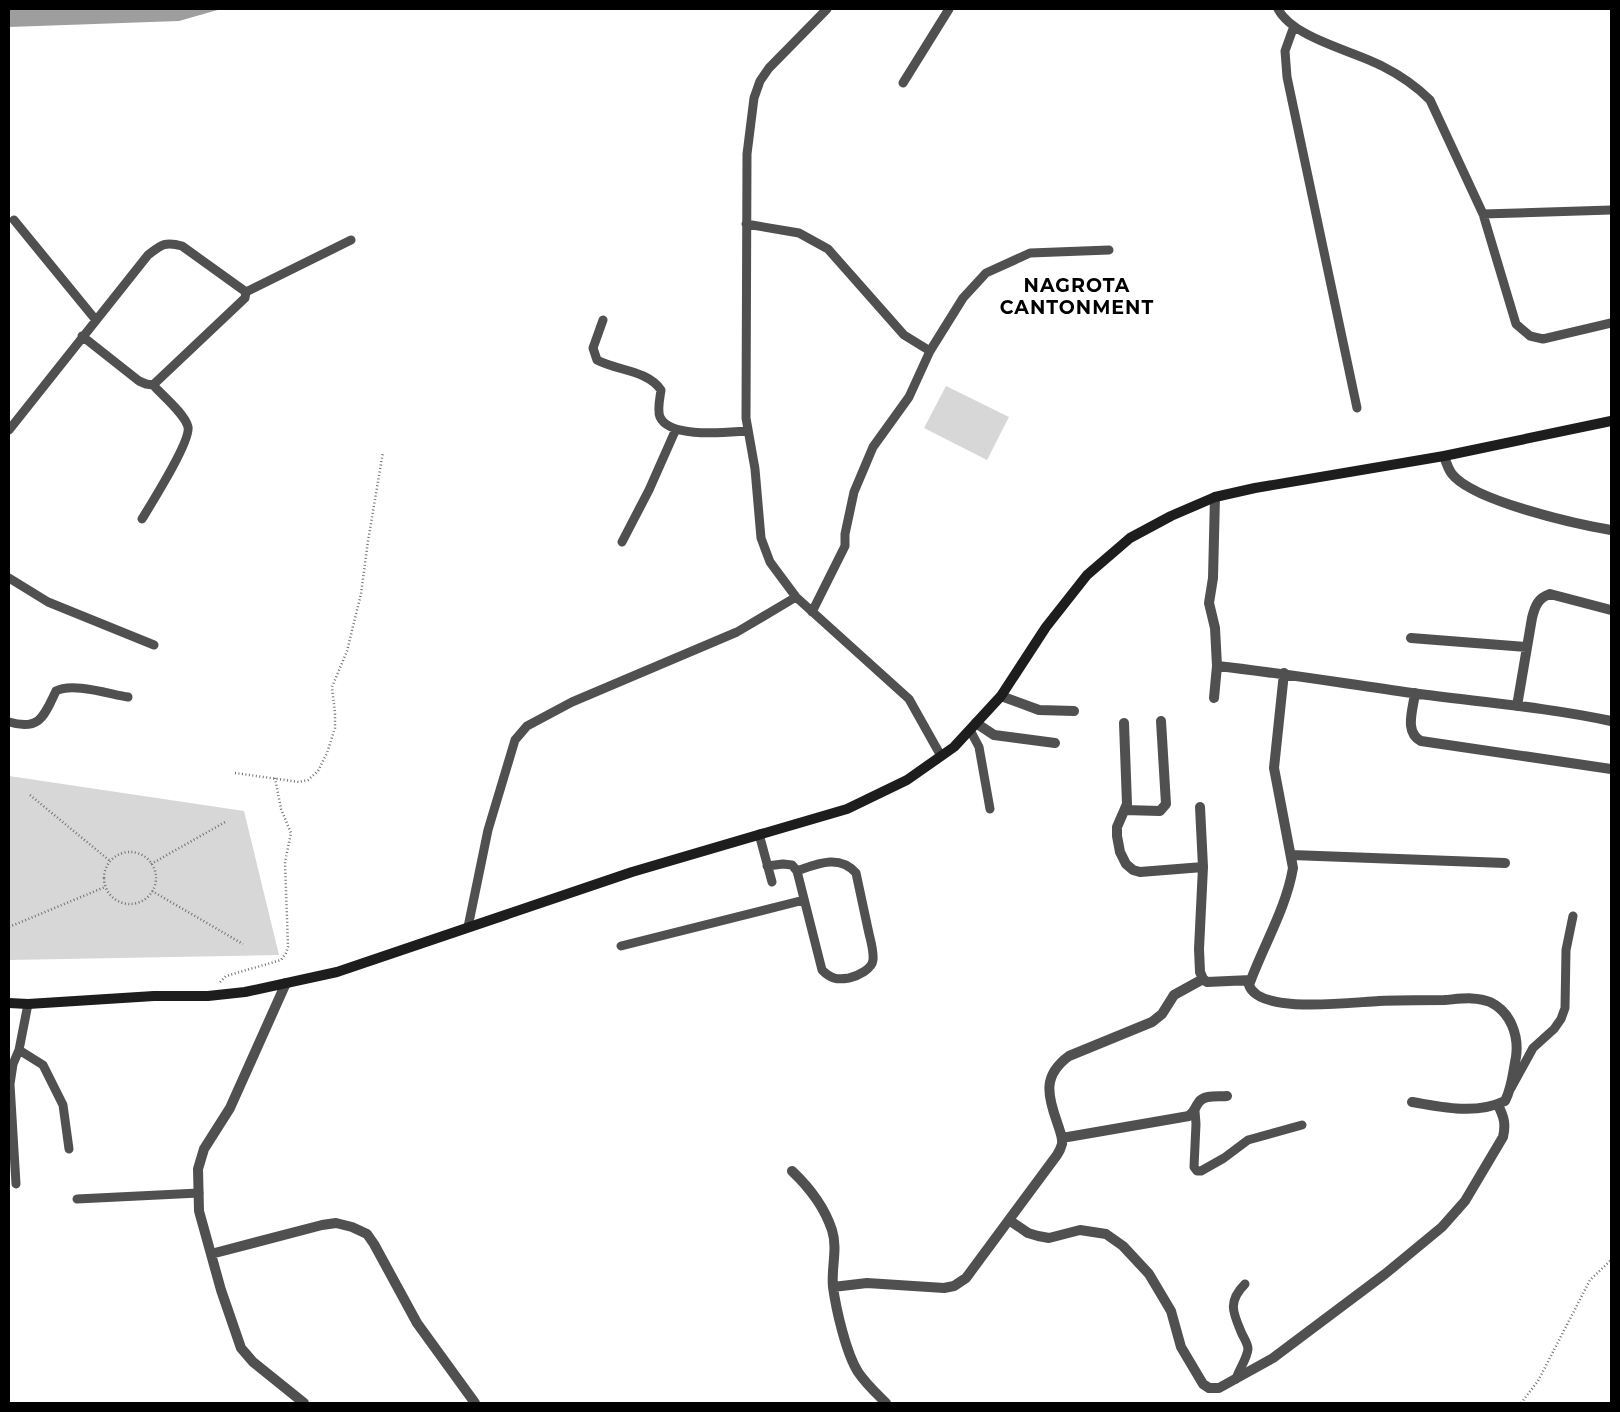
<svg xmlns="http://www.w3.org/2000/svg" width="1620" height="1412" font-family="Montserrat,sans-serif">
  <style>
    .green { fill: #d7d7d7 }
    .water { fill: #9e9e9e }
    .lines { fill: none; stroke-linecap: round; stroke-linejoin: round }
    .path { stroke: #727272; stroke-width: 2.5; stroke-dasharray: 1 2.5; stroke-linecap: butt }
    .service { stroke: #505050; stroke-width: 9 }
    .minor { stroke: #505050; stroke-width: 10 }
    .secondary { stroke: #1d1d1d; stroke-width: 10 }
    .labels { text-anchor: middle; stroke-width: 4; stroke-linejoin: round; paint-order: stroke }
    .district-label { font-size: 19px; font-weight: bold; letter-spacing: 1px; fill: #000; stroke: #fff }
  </style>
  <rect width="100%" height="100%" fill="#fff"/>
  <!-- green -->
  <path class="green" d="M946 386 1009 417 987 460 924 428Z
    M9 776 244 811 279 955 9 960Z"/>
  <!-- water -->
  <path class="water" d="M9 9H221L179 21 9 27Z"/>
  <g class="lines">
    <!-- path -->
    <path class="path" d="M235 773 299 782 308 780 318 771 327 753 335 728V714L332 687 347 651 361 594 368 541 383 452
      M30 795 110 861
      M104 878a26 26 0 1 1 52 0a26 26 0 1 1-52 0Z
      M151 864 227 821
      M152 891 243 944
      M9 927 105 887
      M220 982 226 976 281 960 286 953 288 947 285 862 291 833 281 809 275 778
      M1521 1403 1538 1381 1590 1280 1611 1260"/>
    <!-- service -->
    <path class="service" d="M827 9 769 68 760 81 754 98 747 154 746 418 755 469 761 538 770 562 796 597 909 699 941 756
      M1278 9C1293 38 1354 51 1382 66 1400 75 1416 86 1430 100L1483 214 1516 324 1530 336 1543 339 1611 323
      M1294 26 1285 51 1287 77 1357 408
      M903 83 949 9
      M1483 214 1611 210
      M14 220 95 319
      M746 224 799 233 828 249 904 335 930 351
      M246 292 351 240
      M603 320 593 348 597 360C618 371 647 370 661 390 660 398 657 410 660 417 670 439 728 432 748 431
      M9 430 148 255C161 245 165 241 182 246L246 292 245 298 153 385 146 384 139 381 82 336
      M142 519C151 504 191 441 188 427 185 414 162 395 153 385
      M622 542 649 490 676 429
      M9 578 48 602 154 645
      M812 612 845 546V534L854 492 873 447 909 397 930 351 963 298 986 273 1030 253 1109 250
      M9 722C40 731 44 716 56 691 72 682 109 694 128 697
      M970 730 979 747 990 809
      M759 834 772 882
      M767 866 783 864 792 865 797 871 822 970C831 979 837 980 849 978 858 976 872 969 873 960 874 950 870 939 868 929 864 911 860 892 856 873 839 854 817 864 797 871
      M468 927 488 830 515 740 527 726 572 702 737 632 796 597
      M621 946 804 900
      M19 1050 43 1065 63 1105 69 1149
      M1511 1088 1533 1048 1554 1029 1561 1019 1565 1008 1566 950 1573 916
      M1195 1111 1196 1124 1194 1167 1197 1171H1201L1224 1158 1248 1140 1302 1125
      M16 1184 10 1084 13 1064 19 1050 28 1004
      M77 1199 199 1193
      M1236 1379C1239 1369 1247 1359 1248 1349 1248 1344 1244 1338 1242 1334 1233 1313 1227 1302 1245 1284"/>
    <!-- minor -->
    <path class="minor" d="M1444 456C1446 462 1448 469 1452 474 1473 501 1576 524 1611 530
      M1411 638 1527 647
      M1217 666C1282 673 1347 684 1412 693 1479 702 1546 707 1611 721
      M1284 673 1274 768 1293 868C1286 909 1263 946 1249 985 1259 1015 1353 1002 1379 1001 1401 1000 1423 1000 1444 1000 1459 999 1476 996 1490 1002 1511 1012 1519 1036 1516 1057 1513 1072 1512 1088 1505 1101 1475 1115 1443 1107 1412 1102
      M1415 693C1413 710 1404 732 1421 741L1611 769
      M1001 696 1039 710 1074 711
      M1214 698 1217 666 1215 628 1209 603 1213 578 1215 497
      M1517 706 1532 618C1535 606 1538 598 1550 594L1611 610
      M976 723 994 735 1055 743
      M1124 723 1127 804 1117 827V836L1120 852 1126 864 1133 870 1140 872 1203 867
      M1200 807 1203 867 1199 949 1200 972 1203 979 1207 982 1251 980
      M1125 810 1160 811 1166 804 1161 721
      M1292 855 1505 863
      M286 983 230 1108 204 1149 198 1169 199 1211 221 1290 241 1348 253 1362 304 1403
      M1062 1138 1189 1116C1195 1111 1195 1107 1199 1102 1204 1094 1220 1097 1227 1096
      M792 1171C810 1188 824 1206 832 1230 838 1249 831 1268 833 1287 836 1309 846 1353 858 1372 866 1384 876 1393 886 1403
      M1009 1220 1028 1233 1038 1236 1049 1238 1080 1230 1106 1234 1123 1246 1149 1274 1171 1311 1181 1347 1203 1384 1209 1388H1219L1273 1358 1385 1274 1442 1227 1465 1201 1503 1137C1506 1124 1504 1117 1498 1105
      M211 1254 322 1225 336 1223 352 1227 367 1234 374 1244 417 1323 475 1403
      M833 1287 867 1283 944 1288 954 1286 966 1278 1057 1155C1059 1152 1061 1148 1062 1144 1063 1137 1059 1129 1057 1122 1047 1094 1043 1075 1069 1056L1152 1022 1162 1014 1174 995 1203 979"/>
    <!-- secondary -->
    <path class="secondary" d="M9 1003 28 1004 154 996H208L245 992 337 972 632 872 847 809 907 780 954 747 1001 696 1046 627 1087 575 1130 538 1171 516 1215 497 1255 488 1444 456 1611 421"/>
  </g>
  <g class="labels">
    <!-- district labels -->
    <g class="district-label">
      <text x="1077" y="292">NAGROTA<tspan x="1077" dy="22">CANTONMENT</tspan></text>
    </g>
  </g>
  <!-- border -->
  <rect width="1620" height="1412" fill="none" stroke="#000000" stroke-width="20"/>
</svg>
